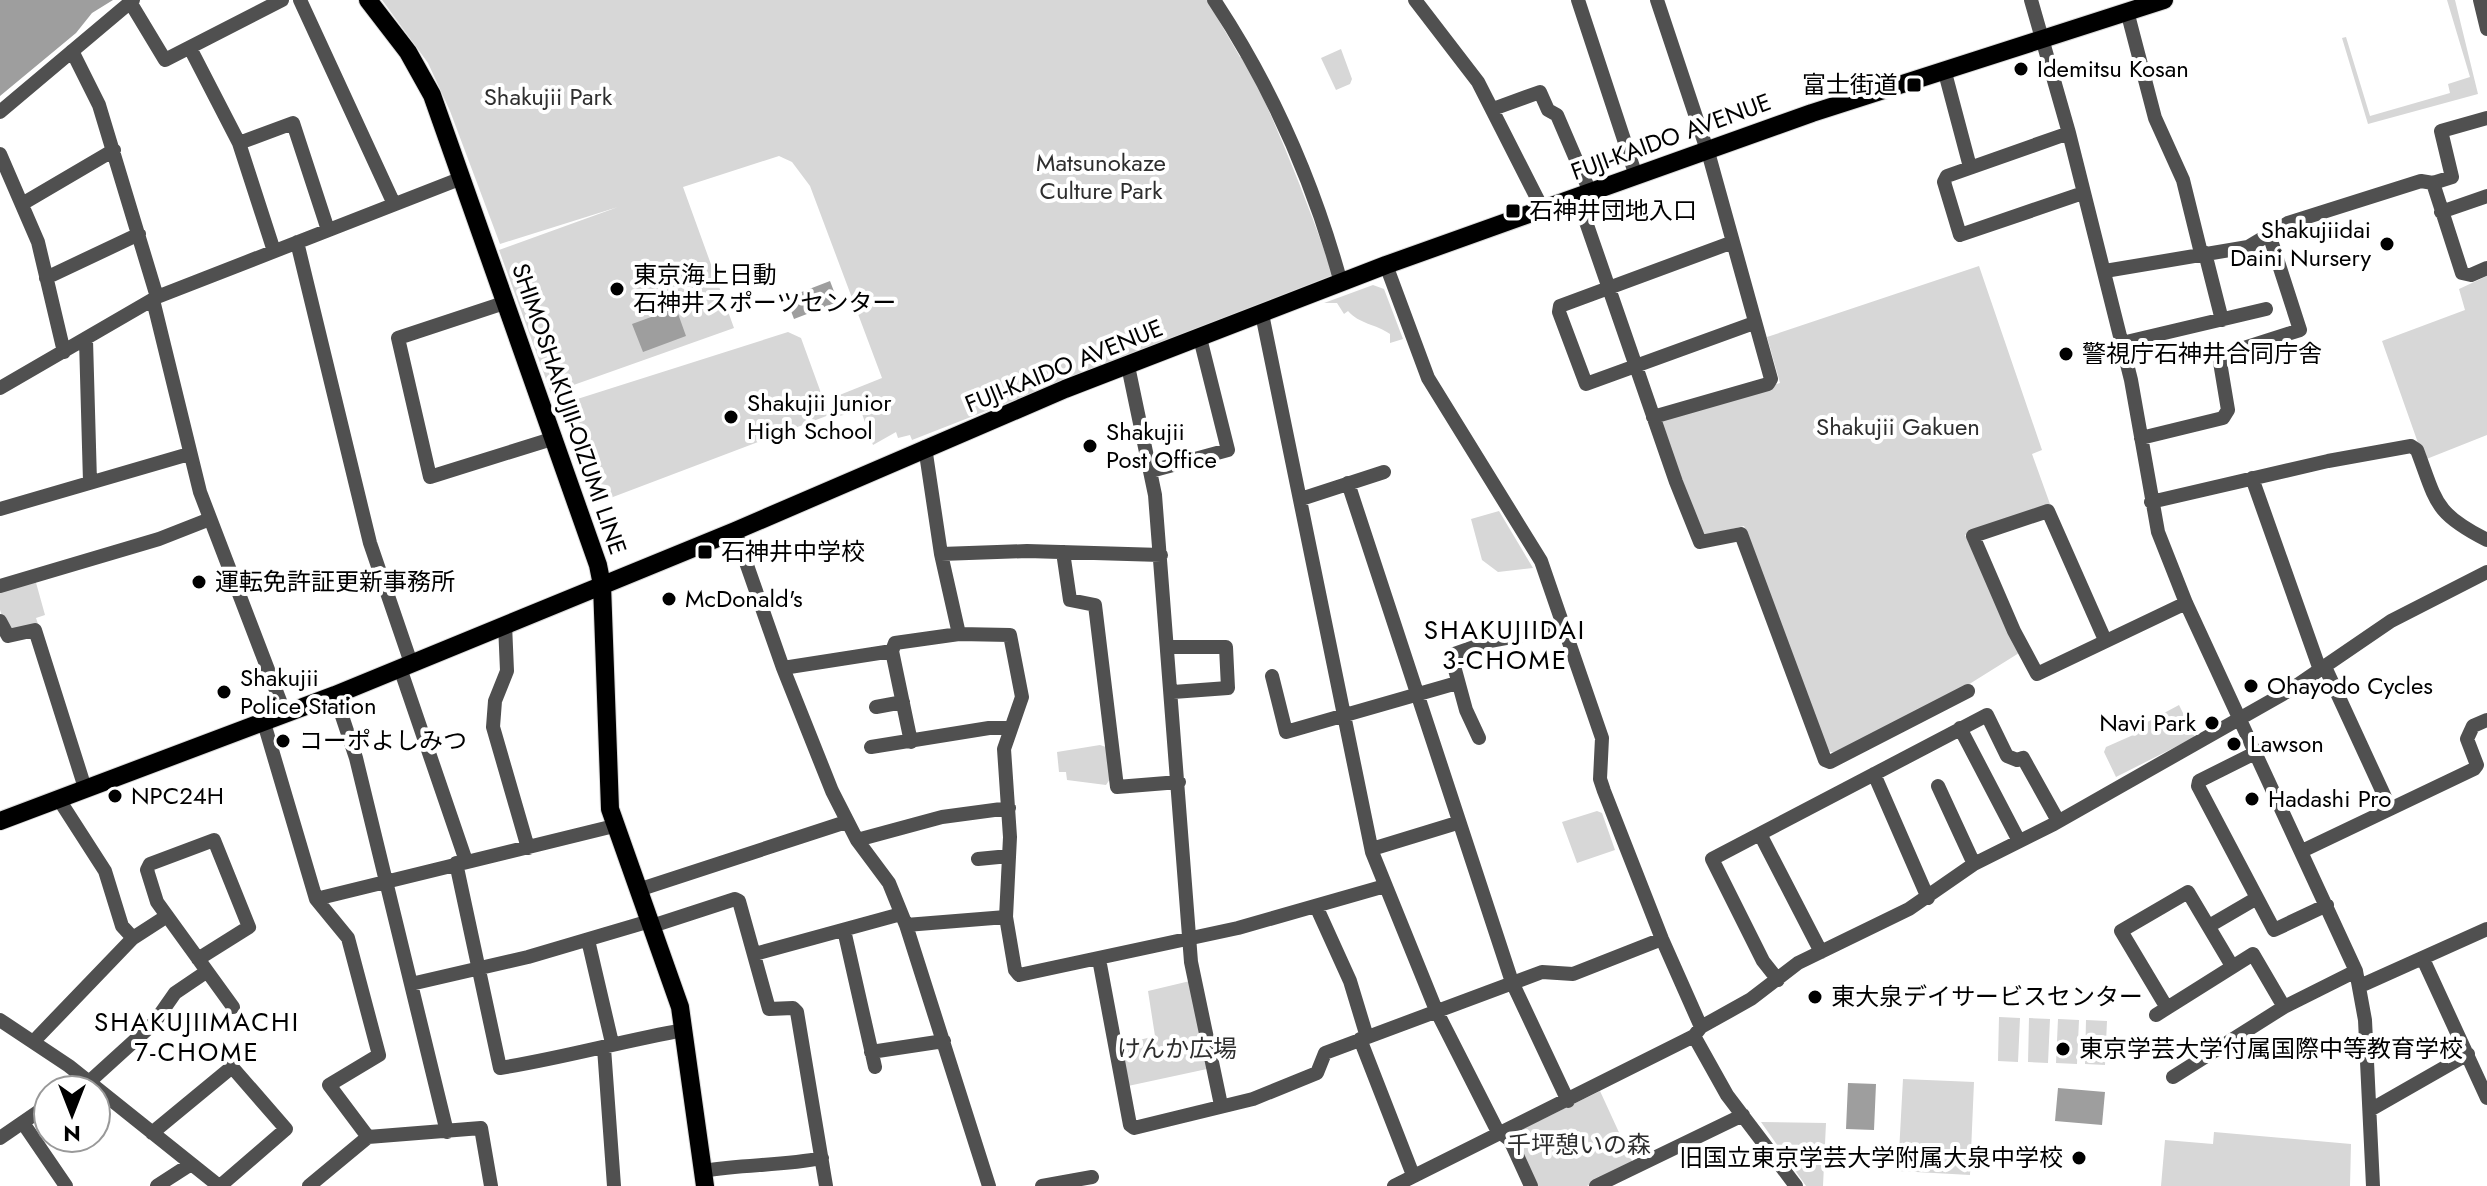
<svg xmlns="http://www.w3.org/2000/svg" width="2487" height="1186" font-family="Jost,'Noto Sans JP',sans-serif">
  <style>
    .green { fill: #d7d7d7 }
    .water { fill: #9e9e9e }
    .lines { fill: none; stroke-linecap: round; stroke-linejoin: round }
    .major-casing { stroke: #dbdbdb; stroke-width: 20 }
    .minor { stroke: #505050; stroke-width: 14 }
    .major { stroke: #000; stroke-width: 18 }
    .poi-dot { fill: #000; stroke: #fff; stroke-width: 3 }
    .labels { text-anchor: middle; stroke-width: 8; stroke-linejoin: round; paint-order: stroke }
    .poi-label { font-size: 24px; fill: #000; stroke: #fff; text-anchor: start }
    .park-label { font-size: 24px; fill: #2e2e2e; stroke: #fff }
    .street-label { font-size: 24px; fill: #000; stroke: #fff }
    .neighbourhood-label { font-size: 26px; letter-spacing: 2px; fill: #000; stroke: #fff }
  </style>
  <rect width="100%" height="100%" fill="#fff"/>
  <!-- green -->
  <path class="green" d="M382 0H1207L1240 57 1244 56C1278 128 1307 200 1333 275L912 440 910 435 898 438 896 432 873 445 861 411 839 416 832 398 882 378 810 186 792 162 779 156 683 187 734 328 551 393 499 250 618 207 500 244 450 111 428 63Z
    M2447 0H2455L2478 94 2368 124 2342 38 2346 37 2370 116 2450 93 2448 84 2470 77Z
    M1341 49 1352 79 1350 84 1336 90 1321 58Z
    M1979 266 2042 450 2032 454 2050 504 1965 535 2019 653 1971 683 1835 753 1827 751 1744 526 1703 536 1660 420 1780 383 1767 337Z
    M2487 276V435L2424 460 2382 341 2465 310 2459 289Z
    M1373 285 1384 289 1403 339 1390 343V334C1376 324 1359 324 1348 311L1344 314 1337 303H1324Z
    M788 332 801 338 829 415 605 500 571 401Z
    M1499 511 1533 568 1498 572 1482 560 1471 519Z
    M35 579 45 615 36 618 38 624 11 631 6 628 0 610V589Z
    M2179 705 2195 737 2116 777 2104 752 2106 747 2140 732 2138 727Z
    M1100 745 1106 747 1110 779 1106 785 1067 780 1066 772H1059L1057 752Z
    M1597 811 1602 813 1615 850 1577 863 1562 822Z
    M1190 981 1207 1069 1128 1086 1120 1045 1155 1036 1148 991Z
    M1999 1017 2020 1018 2018 1062 1998 1061Z
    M2029 1018 2050 1019 2048 1063 2028 1062Z
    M2058 1019 2079 1020 2077 1064 2056 1063Z
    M2086 1020 2107 1021 2105 1065 2085 1064Z
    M1903 1079 1974 1082 1970 1175 1898 1171Z
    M1600 1091 1633 1163 1587 1186H1535L1512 1134Z
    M1761 1122 1826 1123 1823 1186H1806Z
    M2214 1132 2351 1144 2350 1186H2161L2165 1140 2213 1144Z"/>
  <!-- water -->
  <path class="water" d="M0 0H113L92 13 76 33 0 96Z
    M830 281 838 302 794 319 786 298Z
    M676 308 686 336 643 352 632 324Z
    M1848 1083 1876 1084 1874 1130 1846 1129Z
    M2058 1088 2105 1092 2102 1125 2055 1121Z"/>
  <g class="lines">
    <!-- major casing -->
    <g class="major-casing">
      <path id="major" d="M368 0 408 52 432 95 598 565 602 585 610 809 680 1007 705 1186
        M0 821 335 695 735 531 1065 389 1386 265 1812 113 2164 0"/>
    </g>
    <!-- minor -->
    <path class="minor" d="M300 0 394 204
      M1214 0C1271 86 1314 184 1341 283
      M1415 0 1478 82 1542 208
      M1578 0 1636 176
      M2031 0 2069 133 2131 380 2158 532 2186 603 2356 971 2365 1020 2373 1186
      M2480 0 2487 29
      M130 2 165 60 282 0
      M2127 11 2155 118 2183 180 2201 253
      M190 48 239 143 274 251
      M72 51 99 105 157 297
      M1944 69 1970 167
      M1493 109 1540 92 1548 110 1557 115 1590 192
      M0 112 133 0
      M2069 133 1947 176 1944 182 1960 235 2083 193
      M239 143 293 123 328 230
      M0 154 38 242 64 352
      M2433 183 2462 273 2471 275 2487 268
      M1577 196 1676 482 1700 542 1741 534 1825 760 1830 762 1968 691
      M22 204 114 150
      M2441 212 2487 196
      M297 242 370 543 411 663
      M1733 242 1560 306 1559 312 1586 384 1754 323
      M2205 253 2222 320
      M1386 265 1428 378 1541 561 1602 738 1600 779 1604 791 1662 939 1701 1027
      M2105 271 2248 247 2288 223 2421 181 2433 183 2452 177 2441 131 2487 118
      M46 278 139 234
      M153 300 200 492 285 714
      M507 302 398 338 430 477 555 438
      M1262 314 1372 852 1436 1010 1497 1130 1510 1140 1531 1186
      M86 340 90 482
      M2122 343 2266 309
      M1128 366 1155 495 1191 962 1221 1105
      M0 388 157 297 462 178
      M1653 417 1768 384 1771 379 1710 159 1657 0
      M2141 438 2223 418 2228 410 2219 356 2300 330 2269 234
      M925 447 941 554 959 634
      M1151 471 1228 450 1200 338
      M2252 478 2320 670
      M1348 483 1512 982 1568 1101
      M1301 499 1384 472
      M2151 502 2328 461 2411 446 2417 450C2437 503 2434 513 2487 540
      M0 509 189 454
      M735 531 783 668 832 791 857 840 889 883 906 925 989 1186
      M1063 552 1070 600 1095 605 1117 787 1179 782
      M941 554 1027 551 1161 555
      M0 586 159 539 210 519
      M0 621 8 636 35 630 85 788
      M505 624 507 671 495 701 493 727 528 848
      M2105 640 2048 511 1973 536 2014 631 2037 674 2186 603
      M1169 647H1226L1228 688 1173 692
      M2325 667 2390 808
      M400 668 466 861
      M783 668 892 651
      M1272 676 1286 732 1457 683
      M335 695 356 758 447 1132
      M876 707 903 702
      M264 723 316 899 348 938 379 1055 329 1085 368 1137 481 1128 491 1186
      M1960 728 2019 841
      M1479 738 1466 710 1451 655 1491 641 1564 627
      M911 742 892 651 895 643 959 634 1010 635 1022 697 1004 749 1010 837 1006 917 1015 970 1019 975 1238 928 1385 886
      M871 747 989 728H1011
      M2257 752 2199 781 2198 786 2274 930 2327 905
      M1874 774 1928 898
      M1938 786 1974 864
      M1760 834 1821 952
      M857 840 942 817 1009 808
      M1372 849 1457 823
      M2302 851 2474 769 2477 765 2467 739 2473 726 2487 720
      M978 859 1009 856
      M456 863 500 1068C563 1058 622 1041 684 1030
      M638 890 846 822
      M316 899 614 826
      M1316 906 1350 981 1367 1037
      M906 925 1006 917
      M652 926 735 899 739 901 769 1009 793 1008 797 1012 826 1186
      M2209 926 2257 898
      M844 930 875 1067
      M133 938 167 916
      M588 940 612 1043
      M755 954 901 914
      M198 959 249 927 214 840 150 864 147 870 157 902 233 1007
      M1099 959 1130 1125 1134 1128 1253 1099 1317 1073 1325 1053 1542 972 1573 974 1662 939
      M2423 959 2487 1098
      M1778 980 1763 961 1712 859 1987 715 2007 756 2017 760 2023 758 2057 819
      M411 984 528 957 650 921
      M2360 986 2487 929
      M2167 1008 2121 931 2188 892 2232 966
      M2156 1015 2253 954 2284 1007
      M0 1020 69 1066 219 1186
      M1694 1036 1727 1095 1796 1186
      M1360 1039 1413 1175
      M34 1041 133 938 122 926 105 871 58 798
      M604 1048 614 1186
      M871 1052 944 1041
      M2173 1077 2284 1007 2356 971
      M89 1082 154 1023 175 993 206 972
      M69 1090 85 1079
      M2370 1110 2468 1054
      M23 1123 66 1186
      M152 1133 232 1067 286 1129 220 1186
      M0 1138 48 1105
      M703 1171C744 1164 782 1166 822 1158
      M157 1186 191 1164
      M309 1186 368 1137
      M1042 1186 1092 1177
      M1394 1186 1694 1036 1701 1027 1751 999 1798 963 1909 909 1974 864 2054 824 2290 690 2391 621 2487 572
      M1596 1186 1743 1115"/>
    <!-- major -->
    <use href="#major" class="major"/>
  </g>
  <!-- markers -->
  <g class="poi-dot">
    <circle cx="2021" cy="69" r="8"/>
    <rect x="1906" y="77" width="16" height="16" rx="4"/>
    <rect x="1505" y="203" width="16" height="16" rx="4"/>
    <circle cx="2387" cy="244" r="8"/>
    <circle cx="617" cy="289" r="8"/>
    <circle cx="2066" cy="354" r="8"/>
    <circle cx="731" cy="417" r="8"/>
    <circle cx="1090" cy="446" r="8"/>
    <rect x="697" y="544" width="16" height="16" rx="4"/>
    <circle cx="199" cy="582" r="8"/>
    <circle cx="669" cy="599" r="8"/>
    <circle cx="2251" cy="686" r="8"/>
    <circle cx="224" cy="692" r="8"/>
    <circle cx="2212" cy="723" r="8"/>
    <circle cx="283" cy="741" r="8"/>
    <circle cx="2234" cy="744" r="8"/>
    <circle cx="115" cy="796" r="8"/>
    <circle cx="2252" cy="799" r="8"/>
    <circle cx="1815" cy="997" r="8"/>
    <circle cx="2063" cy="1049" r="8"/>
    <circle cx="2079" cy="1158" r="8"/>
  </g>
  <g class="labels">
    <!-- poi labels -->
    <g class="poi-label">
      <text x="2037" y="77">Idemitsu Kosan</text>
      <text x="1898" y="93" text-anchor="end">富士街道</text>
      <text x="1529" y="219">石神井団地入口</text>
      <text x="2371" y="238" text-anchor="end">Shakujiidai<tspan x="2371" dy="28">Daini Nursery</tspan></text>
      <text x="633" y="283">東京海上日動<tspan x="633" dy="28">石神井スポーツセンター</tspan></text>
      <text x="2082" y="362">警視庁石神井合同庁舎</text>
      <text x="747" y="411">Shakujii Junior<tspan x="747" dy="28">High School</tspan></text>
      <text x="1106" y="440">Shakujii<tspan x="1106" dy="28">Post Office</tspan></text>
      <text x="721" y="560">石神井中学校</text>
      <text x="215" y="590">運転免許証更新事務所</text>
      <text x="685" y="607">McDonald's</text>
      <text x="240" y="686">Shakujii<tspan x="240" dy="28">Police Station</tspan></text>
      <text x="2267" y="694">Ohayodo Cycles</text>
      <text x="2196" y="731" text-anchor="end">Navi Park</text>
      <text x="299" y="749">コーポよしみつ</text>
      <text x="2250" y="752">Lawson</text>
      <text x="131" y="804">NPC24H</text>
      <text x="2268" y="807">Hadashi Pro</text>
      <text x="1831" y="1005">東大泉デイサービスセンター</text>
      <text x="2079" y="1057">東京学芸大学付属国際中等教育学校</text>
      <text x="2063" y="1166" text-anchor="end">旧国立東京学芸大学附属大泉中学校</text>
    </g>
    <!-- park labels -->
    <g class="park-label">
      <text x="548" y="105">Shakujii Park</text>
      <text x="1101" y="171">Matsunokaze<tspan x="1101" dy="28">Culture Park</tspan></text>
      <text x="1898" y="435">Shakujii Gakuen</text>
      <text x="1177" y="1057">けんか広場</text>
      <text x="1579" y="1153">千坪憩いの森</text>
    </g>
    <!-- street labels -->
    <g class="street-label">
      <text transform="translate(1671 137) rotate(-20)" y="8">FUJI-KAIDO AVENUE</text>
      <text transform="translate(1064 366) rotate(-22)" y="8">FUJI-KAIDO AVENUE</text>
      <text transform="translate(569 409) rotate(71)" y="8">SHIMOSHAKUJII-OIZUMI LINE</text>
    </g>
    <!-- neighbourhood labels -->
    <g class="neighbourhood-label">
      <text x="1505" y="639">SHAKUJIIDAI<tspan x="1505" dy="30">3-CHOME</tspan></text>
      <text x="197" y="1031">SHAKUJIIMACHI<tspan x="197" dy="30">7-CHOME</tspan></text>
    </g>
  </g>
  <!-- north arrow -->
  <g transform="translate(72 1114) rotate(180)"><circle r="38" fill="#ffffff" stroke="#999999" stroke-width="2"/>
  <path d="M0-6L14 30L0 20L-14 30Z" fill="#000000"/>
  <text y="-12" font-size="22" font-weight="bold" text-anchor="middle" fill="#000000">N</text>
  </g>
</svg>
